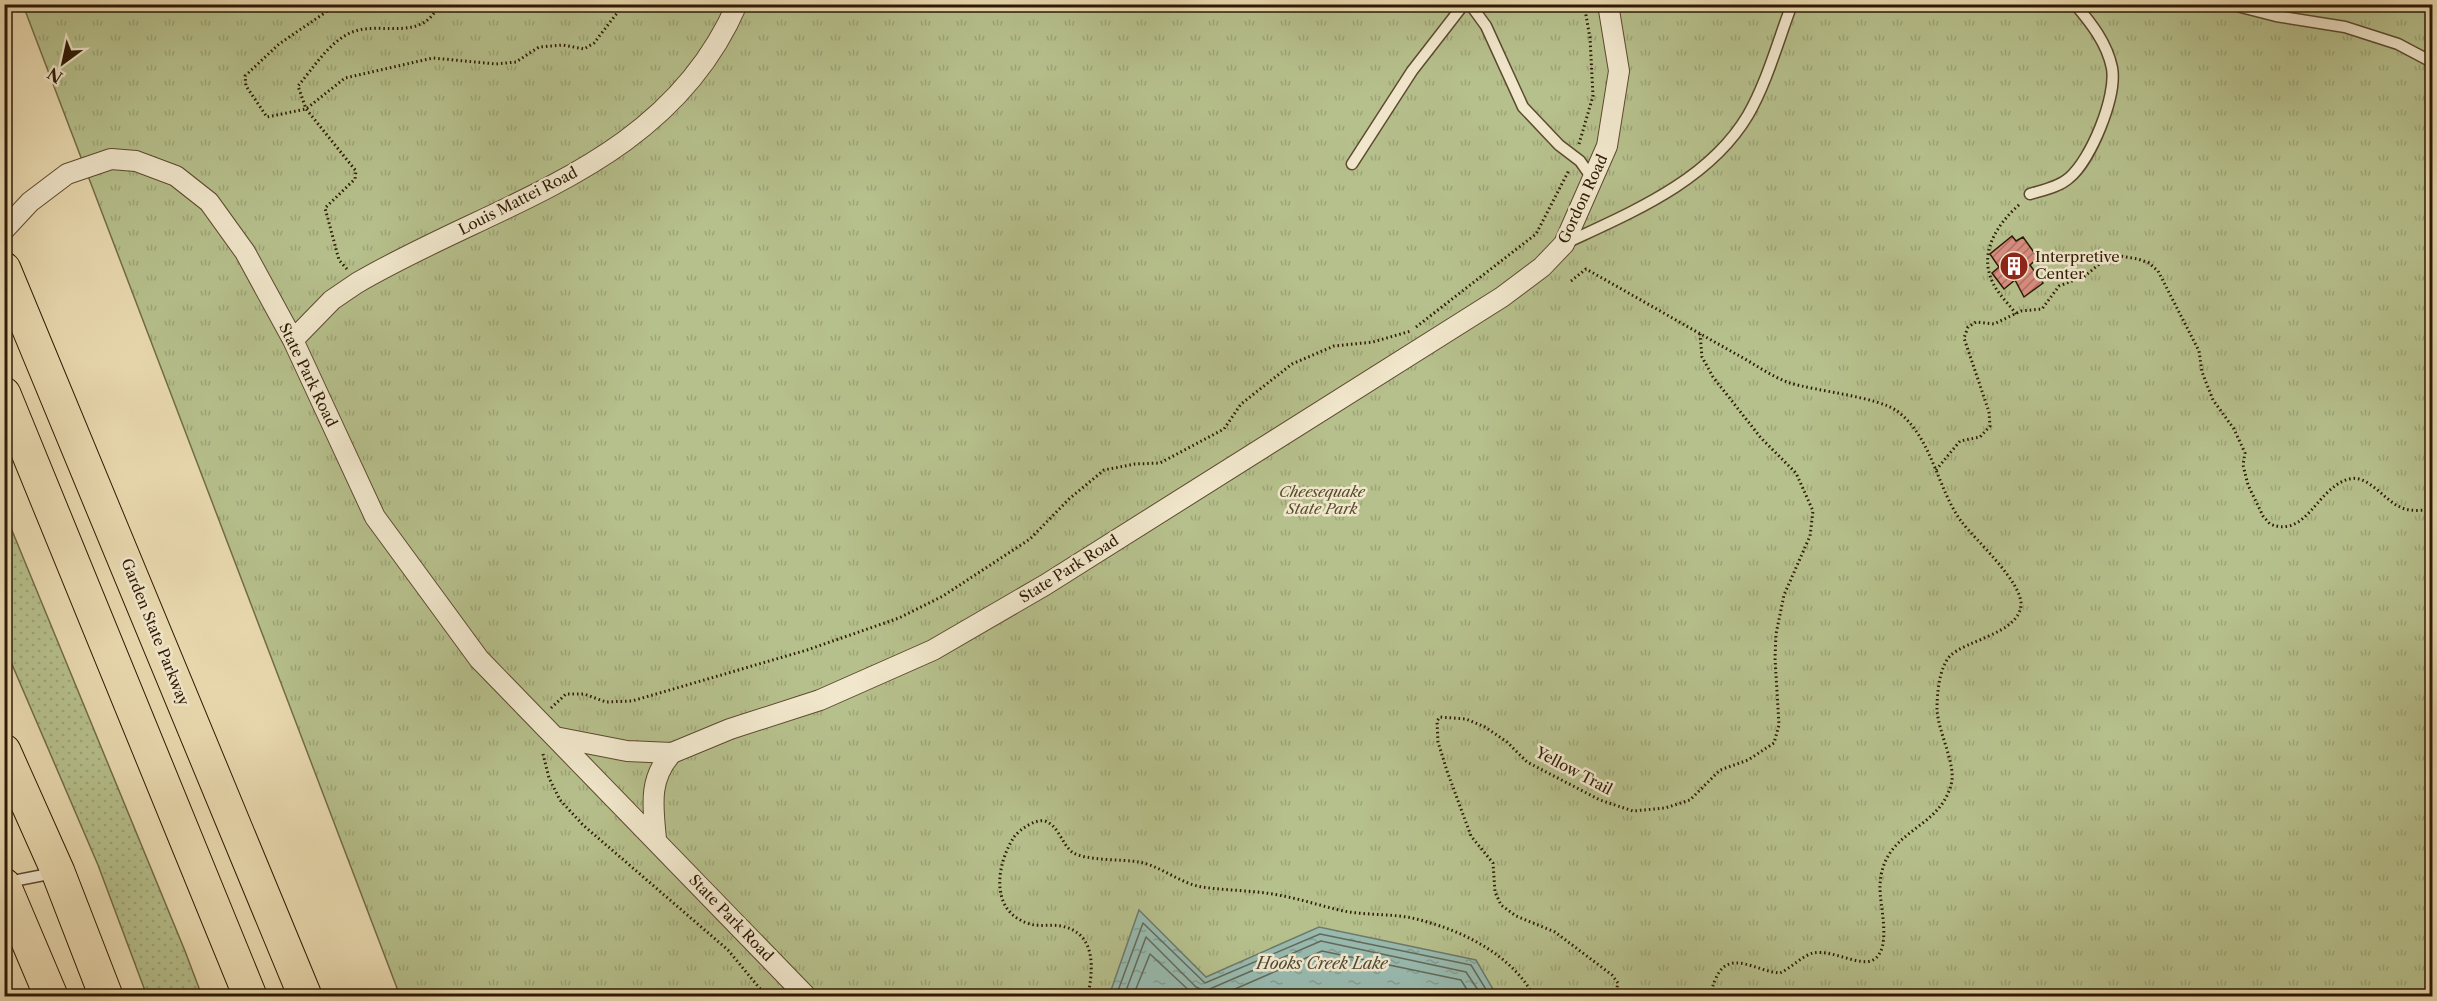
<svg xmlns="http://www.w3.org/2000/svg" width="2437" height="1001" font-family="'Libre Caslon Text',serif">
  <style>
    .grass { fill: url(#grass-dots); stroke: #726d48; stroke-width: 1.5 }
    .park { fill: url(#park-tufts); stroke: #726d48; stroke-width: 1.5 }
    .water { fill: url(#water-ripples); stroke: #6e7a6b; stroke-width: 1.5 }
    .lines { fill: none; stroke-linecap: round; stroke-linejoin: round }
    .shore { stroke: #636a5a; stroke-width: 1.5 }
    .building { fill: url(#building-hatch); stroke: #2e1a04; stroke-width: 1.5 }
    .lane-casing { stroke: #5d4a2f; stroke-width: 13 }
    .street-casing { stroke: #5d4a2f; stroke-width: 22 }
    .highway-casing { stroke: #2e1a04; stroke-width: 35 }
    .path { stroke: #2e1a04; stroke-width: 3; stroke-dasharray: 1.5 3; stroke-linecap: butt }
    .lane { stroke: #f1e7cc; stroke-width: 10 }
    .street { stroke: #f1e7cc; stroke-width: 20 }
    .highway { stroke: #eadab0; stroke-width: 33 }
    .labels { text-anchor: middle; stroke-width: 5; stroke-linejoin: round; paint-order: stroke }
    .street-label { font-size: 15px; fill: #2e1a04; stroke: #f1e7cc }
    .poi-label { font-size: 15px; fill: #2e1a04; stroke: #f1e7cc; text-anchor: start }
    .park-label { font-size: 15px; font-style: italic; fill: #574c2d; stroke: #f1e7cc }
    .water-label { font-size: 16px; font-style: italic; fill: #4e4a37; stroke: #f1e7cc }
  </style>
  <defs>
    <pattern id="grass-dots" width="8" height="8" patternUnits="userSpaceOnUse" patternTransform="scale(1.5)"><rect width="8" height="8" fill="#b6c08c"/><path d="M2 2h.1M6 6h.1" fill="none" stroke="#9da477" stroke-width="1.8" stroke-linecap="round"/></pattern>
    <pattern id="park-tufts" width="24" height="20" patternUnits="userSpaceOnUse" patternTransform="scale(1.5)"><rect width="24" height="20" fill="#b6c08c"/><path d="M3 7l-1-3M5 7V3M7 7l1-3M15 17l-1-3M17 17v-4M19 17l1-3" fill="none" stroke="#9da477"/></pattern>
    <pattern id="water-ripples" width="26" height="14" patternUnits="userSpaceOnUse" patternTransform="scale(1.5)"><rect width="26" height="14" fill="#98baaf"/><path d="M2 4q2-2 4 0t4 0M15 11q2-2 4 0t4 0" fill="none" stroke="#839f95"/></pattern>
    <pattern id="building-hatch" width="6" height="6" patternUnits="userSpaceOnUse" patternTransform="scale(1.5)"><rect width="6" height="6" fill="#d78c7f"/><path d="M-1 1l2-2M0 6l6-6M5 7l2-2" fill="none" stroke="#af7266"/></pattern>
  </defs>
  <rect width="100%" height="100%" fill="#eadab0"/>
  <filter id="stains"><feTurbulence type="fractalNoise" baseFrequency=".00333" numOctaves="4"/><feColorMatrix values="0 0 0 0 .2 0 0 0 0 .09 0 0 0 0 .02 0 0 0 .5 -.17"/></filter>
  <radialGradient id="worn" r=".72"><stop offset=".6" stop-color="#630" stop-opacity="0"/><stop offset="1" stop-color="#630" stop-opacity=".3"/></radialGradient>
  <!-- grass -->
  <path class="grass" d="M4 511 185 951 202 996H147L98 865 5 648Z"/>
  <!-- park -->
  <path class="park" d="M23 5H2432V996H400Z"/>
  <!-- water -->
  <path class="water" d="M1139 910 1206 977 1319 927 1476 960 1497 996H1109Z"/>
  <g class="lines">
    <!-- shore -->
    <path class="shore" d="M1116 996 1143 923 1205 983 1320 934 1471 965 1490 996
      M1124 996 1146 937 1196 987 1205 991 1321 941 1466 972 1482 996
      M1133 996 1150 954 1195 996
      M1219 996 1322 951 1461 980 1471 996"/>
  </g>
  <!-- building -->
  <path class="building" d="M2012 236 2016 241 2023 237 2038 258 2030 265 2043 283 2024 297 2015 280 2004 289 1992 273 1999 267 1990 254Z"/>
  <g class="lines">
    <!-- lane casing -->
    <g class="lane-casing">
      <path id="lane" d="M1470 4 1486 26 1523 107 1559 145 1580 161 1594 181
        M2229 4 2276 16 2345 27 2398 44 2432 62
        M1352 164 1412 71 1464 4
        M2030 194C2043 190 2059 187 2069 178 2091 160 2117 96 2112 68 2107 43 2091 23 2075 4
        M1566 243C1632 212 1709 181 1748 115 1767 82 1778 41 1792 4
        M8 882 54 873"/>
    </g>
    <!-- street casing -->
    <g class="street-casing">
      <path id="street" d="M4 230 30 202 67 174 111 159 136 161 176 176 209 202 245 252 293 340 375 517 479 659 806 996
        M293 340 332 300 357 283C497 201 667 167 737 4
        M555 737 627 751 672 753 730 729 820 700 933 650 1045 585 1502 297 1542 267 1564 244 1607 146 1619 71 1608 4
        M656 839C653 807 648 779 672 753"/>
    </g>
    <!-- highway casing -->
    <g class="highway-casing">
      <path id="highway" d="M4 269 305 996
        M4 394 250 996
        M4 751 58 872 106 996
        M4 885 51 996"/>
    </g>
    <!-- path -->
    <path class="path" d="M332 4 329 10 279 44 245 76 246 86 267 117 306 109 345 78 433 58 496 64 516 62 539 47 563 45 584 49 594 43 624 4
      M1579 144 1593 96 1590 38 1584 4
      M347 269 339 260 325 208 355 179 356 171 306 109 298 86C314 67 331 39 355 31 383 22 423 42 439 4
      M1571 281 1586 269C1636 297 1686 326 1736 354 1753 363 1772 377 1790 383 1816 391 1878 397 1897 411 1932 437 1937 488 1961 521 1975 540 2023 582 2021 606 2017 634 1966 640 1950 656 1939 668 1937 694 1937 709 1938 733 1957 765 1951 785 1938 832 1882 829 1880 886 1879 904 1893 949 1873 960 1859 967 1832 949 1813 953 1802 956 1791 968 1780 973 1757 972 1729 948 1716 978 1713 985 1711 989 1712 996
      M2016 314C2009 304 1998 294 1993 283 1978 253 1997 224 2020 204
      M1416 327 1536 234 1569 170
      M1936 470 1960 441 1980 437 1990 426 1989 412 1964 338 1968 327 1976 322 1994 324 2021 311 2042 309 2059 286 2085 276 2104 260 2114 255 2138 259 2149 263 2158 271 2199 351 2202 372 2213 400 2234 429 2245 453 2243 465 2248 485 2263 516 2270 524C2307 539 2316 488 2349 479 2368 474 2384 500 2400 507 2410 512 2422 510 2432 510
      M551 708 566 694H584L606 702 632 701 807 650 899 618 943 596 1030 539 1069 499 1104 470 1135 464 1160 463 1224 429 1241 404 1292 364 1334 346 1373 342 1411 331
      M543 754 549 778 560 800 583 825 728 950 766 996
      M1088 996C1093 969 1097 933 1061 926 1051 924 1040 927 1030 924 989 912 996 865 1014 837 1020 829 1035 819 1045 821 1058 825 1062 844 1072 852 1085 861 1122 859 1139 862 1161 866 1179 883 1202 887 1228 891 1256 890 1283 896 1305 900 1327 908 1349 912 1370 915 1392 914 1412 918 1460 929 1510 953 1534 996
      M1615 996 1618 983 1612 975 1555 932 1516 916 1501 905 1495 892 1493 863 1471 836 1447 771 1438 742 1437 721 1440 717 1466 719 1485 727 1507 742 1527 762 1600 800 1633 811 1665 808 1690 800 1720 770 1748 760 1774 743 1779 725 1775 658 1776 634 1784 595 1810 536 1813 511 1796 473 1761 438 1713 377 1702 357 1700 334"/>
    <!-- lane -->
    <use href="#lane" class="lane"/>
    <!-- street -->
    <use href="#street" class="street"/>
    <!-- highway -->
    <use href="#highway" class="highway"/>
  </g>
  <!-- icons -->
  <defs>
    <g id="building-disc" transform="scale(1.5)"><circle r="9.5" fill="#8f2418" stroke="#f1e7cc"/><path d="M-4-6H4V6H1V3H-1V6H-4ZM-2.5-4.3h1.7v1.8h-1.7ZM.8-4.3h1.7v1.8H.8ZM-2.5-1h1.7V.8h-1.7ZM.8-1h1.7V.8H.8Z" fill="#fff"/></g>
  </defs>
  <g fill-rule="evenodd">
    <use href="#building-disc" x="2014" y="266"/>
  </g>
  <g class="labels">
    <!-- street labels -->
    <g class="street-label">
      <text transform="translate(1583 199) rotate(-65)" y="5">Gordon Road</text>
      <text transform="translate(518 201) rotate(-27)" y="5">Louis Mattei Road</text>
      <text transform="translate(308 375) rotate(64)" y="5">State Park Road</text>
      <text transform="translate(1069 569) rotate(-32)" y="5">State Park Road</text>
      <text transform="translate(155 632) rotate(68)" y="5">Garden State Parkway</text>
      <text transform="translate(1574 771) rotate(28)" y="5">Yellow Trail</text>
      <text transform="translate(731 918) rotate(46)" y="5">State Park Road</text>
    </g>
    <!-- poi labels -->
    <g class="poi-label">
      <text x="2035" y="262">Interpretive<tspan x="2035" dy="17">Center</tspan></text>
    </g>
    <!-- park labels -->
    <g class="park-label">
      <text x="1322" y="497">Cheesequake<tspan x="1322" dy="17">State Park</tspan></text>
    </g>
    <!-- water labels -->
    <g class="water-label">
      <text x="1322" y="969">Hooks Creek Lake</text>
    </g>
  </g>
  <!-- margin -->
  <rect width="2437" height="1001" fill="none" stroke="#eadab0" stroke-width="24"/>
  <rect x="6" y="6" width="2425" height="989" fill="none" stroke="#2e1a04" stroke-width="3"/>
  <rect x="12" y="12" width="2413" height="977" fill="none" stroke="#2e1a04" stroke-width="1.5"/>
  <!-- north arrow -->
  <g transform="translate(63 63) rotate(213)" stroke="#f1e7cc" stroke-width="4.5" paint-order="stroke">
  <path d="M0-4.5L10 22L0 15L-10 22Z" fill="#2e1a04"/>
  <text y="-9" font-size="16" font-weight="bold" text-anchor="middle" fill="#2e1a04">N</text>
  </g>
  <rect width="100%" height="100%" filter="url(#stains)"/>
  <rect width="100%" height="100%" fill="url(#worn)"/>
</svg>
